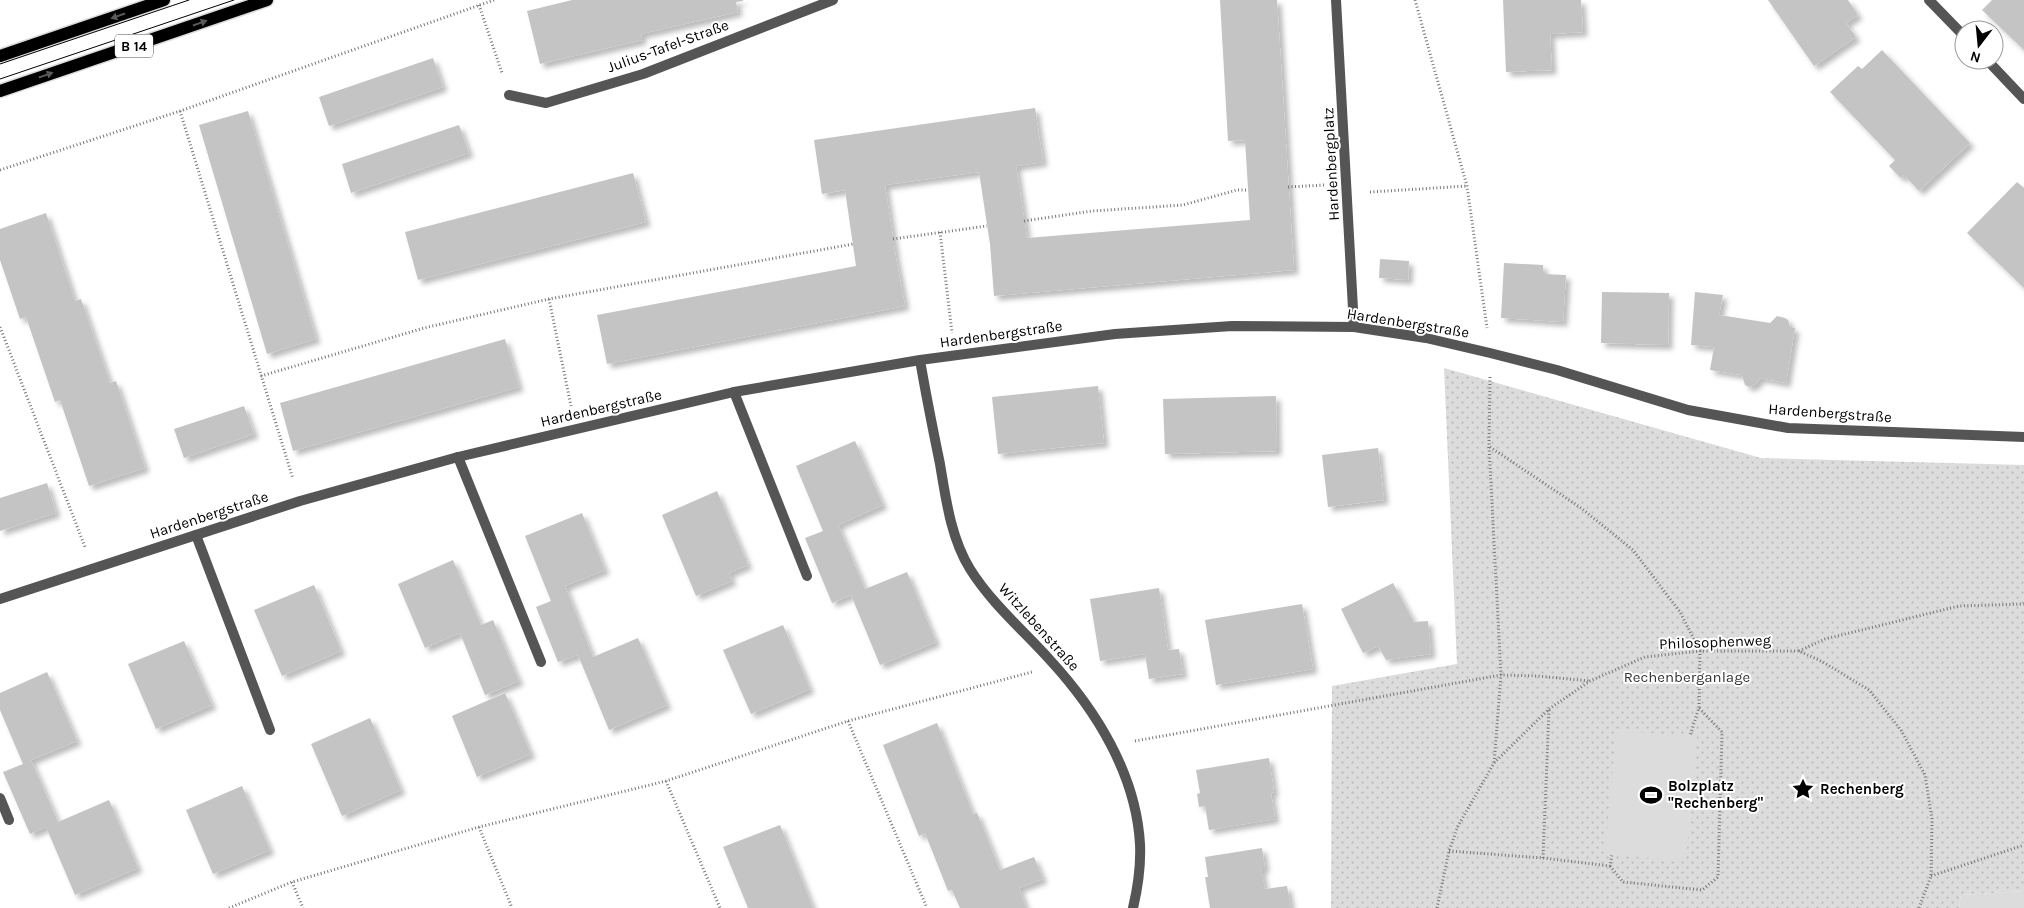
<svg xmlns="http://www.w3.org/2000/svg" width="2024" height="908" font-family="Karla,sans-serif">
  <style>
    .park { fill: url(#park-dots) }
    .garden { fill: #dcdcdc }
    .building { fill: #c4c4c4; filter: url(#shadow) }
    .lines { fill: none; stroke-linecap: round; stroke-linejoin: round }
    .primary-casing { stroke: #dbdbdb; stroke-width: 15 }
    .path { stroke: #777; stroke-width: 3; stroke-dasharray: 1 2.5; stroke-linecap: butt }
    .service { stroke: #555; stroke-width: 10 }
    .minor { stroke: #555; stroke-width: 10 }
    .primary { stroke: #000; stroke-width: 12 }
    .tram { stroke: #000; stroke-width: 1 }
    .oneway { fill: #595959 }
    .labels { text-anchor: middle; stroke-width: 4; stroke-linejoin: round; paint-order: stroke }
    .shield { fill: #fff; stroke: #4c4c4c; stroke-width: 1 }
    .shield-label { font-size: 14px; font-weight: bold; fill: #000 }
    .street-label { font-size: 15px; fill: #000; stroke: #fff }
    .park-label { font-size: 15px; fill: #333; stroke: #fff }
    .poi-label { font-size: 15px; font-weight: bold; fill: #000; stroke: #fff; text-anchor: start }
  </style>
  <defs>
    <pattern id="park-dots" width="8" height="8" patternUnits="userSpaceOnUse" patternTransform="scale(1.25)"><rect width="8" height="8" fill="#dcdcdc"/><path d="M2 2h.1M6 6h.1" fill="none" stroke="#bbb" stroke-width="1.8" stroke-linecap="round"/></pattern>
    <filter id="shadow"><feDropShadow dx="4.5" dy="4.5" stdDeviation="2.5" flood-color="#0004"/></filter>
  </defs>
  <rect width="100%" height="100%" fill="#fff"/>
  <!-- park -->
  <path class="park" d="M1444 368 1761 458 2024 465V891L1961 895 1959 908H1331L1332 686 1457 664Z"/>
  <!-- garden -->
  <path class="garden" d="M1616 730 1697 737 1686 861 1605 854Z
    M2024 891V908H1959L1961 895Z"/>
  <!-- building -->
  <path class="building" d="M572 0H743V1L736 2 738 12 641 34 642 40 540 64 527 11Z
    M1220 0H1277L1294 270 994 296 990 244 979 172 885 185 896 258 905 306 607 364 597 315 856 266 845 190 822 194 814 140 1035 108 1043 162 1016 166 1027 238 1250 220 1245 140 1228 141Z
    M1503 0H1581L1583 32 1550 34 1552 70 1506 72Z
    M1768 0H1848L1858 15 1846 23 1856 37 1814 66Z
    M1992 0H2024V50L1982 10Z
    M1882 50 1970 143 1919 191 1904 175 1901 178 1889 166 1895 160 1830 92 1858 66 1862 69Z
    M433 58 443 87 329 126 319 97Z
    M248 111 316 339 267 354 199 125Z
    M459 125 469 153 351 193 342 164Z
    M633 173 646 222 418 280 405 232Z
    M2017 182 2024 188V288L1967 233Z
    M46 213 75 301 81 299 110 383 116 381 145 468 89 486 60 400 55 402 26 317 20 319 0 260V229Z
    M1380 259 1409 261 1408 280 1379 278Z
    M1504 263 1543 265V274L1566 275 1563 322 1501 318Z
    M1602 292 1669 293 1668 345 1601 343Z
    M1695 292 1723 295 1719 315 1770 323 1777 316 1785 318 1788 320 1790 327 1795 328 1786 383 1760 378 1756 384 1749 387 1745 385 1742 375 1710 370 1714 347 1691 345Z
    M505 339 519 387 293 451 280 403Z
    M1098 386 1104 443 998 454 992 397Z
    M1276 396 1277 451 1165 454 1163 399Z
    M244 406 254 434 184 458 174 429Z
    M855 441 883 505 838 525 865 589 907 572 936 642 880 665 851 595 832 603 805 538 823 531 796 466Z
    M1378 448 1384 500 1328 507 1322 455Z
    M47 483 56 513 0 531V498Z
    M717 491 748 565 729 573 732 581 696 596 662 515Z
    M582 513 605 570 565 586 593 657 638 638 667 705 609 730 578 655 558 662 536 607 551 601 525 536Z
    M453 560 481 625 493 620 519 681 485 695 460 633 425 648 398 584Z
    M1393 583 1414 622 1428 621 1431 654 1386 660 1378 646 1363 653 1341 609Z
    M314 585 341 651 282 676 254 610Z
    M1159 588 1168 650 1179 649 1183 674 1149 679 1145 654 1100 661 1090 599Z
    M1302 604 1313 669 1216 685 1205 620Z
    M783 625 810 689 751 714 723 650Z
    M184 641 212 705 156 729 128 664Z
    M47 672 77 741 31 760 58 822 109 800 138 868 75 895 46 827 30 834 3 772 23 764 0 710V693Z
    M505 693 531 754 477 777 452 716Z
    M370 718 401 790 342 816 311 744Z
    M937 723 973 814 977 813 1000 870 1034 857 1043 879 1019 888 1026 908H960L952 890 948 891 925 833 919 836 883 745Z
    M1269 758 1274 792 1271 793 1275 819 1209 830 1205 806 1199 807 1197 794 1200 793 1196 770Z
    M242 786 270 850 213 874 186 810Z
    M780 825 802 880 813 908H748L723 847Z
    M1262 848 1265 869H1261L1265 889 1287 886 1291 908H1210L1205 877H1208L1205 857Z"/>
  <g class="lines">
    <!-- primary casing -->
    <g class="primary-casing">
      <path id="primary" d="M0 56 164 0
        M0 91 267 0"/>
    </g>
    <!-- path -->
    <path class="path" d="M1415 0 1467 186 1487 328
      M479 5 502 73
      M180 111 293 479
      M0 170 180 111 494 0
      M1288 187 1325 185
      M1370 192 1467 186
      M1024 221 1092 211 1183 205 1237 190H1248
      M940 232 952 333
      M893 239 987 226
      M549 299 571 406
      M0 327 85 547
      M261 376 424 328 549 299 853 244
      M1490 377 1489 446 1501 675 1494 763
      M1490 447 1581 508 1633 550 1680 612 1700 651 1699 707 1690 736
      M1799 651 1825 639 1959 606 2024 604
      M848 721 927 908
      M1135 741 1501 675 1538 676 1590 681
      M666 781 720 908
      M479 827 512 908
      M1449 851 1543 858 1610 866 1612 854
      M1543 858 1549 710
      M1610 866 1623 882 1702 890 1718 877 1722 732 1699 708
      M1931 876 2024 845
      M292 882 303 908
      M229 908 292 882 479 827 666 781 848 721 1032 672
      M1437 908 1449 851 1458 826 1494 763 1549 709 1590 681 1645 657 1700 651H1799L1823 662 1869 690 1901 730 1925 775 1932 819 1931 876 1919 908"/>
    <!-- service -->
    <path class="service" d="M734 392 807 576
      M458 457 541 662
      M196 535 270 730
      M0 798 9 820"/>
    <!-- minor -->
    <path class="minor" d="M1336 0 1354 327
      M1929 0 1964 36
      M1987 60 2024 99
      M509 95 546 103 643 74 833 0
      M920 360C926 395 933 430 940 464 946 500 951 538 970 569 992 604 1023 630 1050 660 1096 710 1136 774 1140 844 1141 866 1138 887 1133 908
      M0 599 300 501 458 457 734 392 920 360 1115 334 1232 326 1354 327 1426 338 1490 353 1557 370 1688 410 1788 428 2024 437"/>
    <!-- primary -->
    <use href="#primary" class="primary"/>
    <!-- tram -->
    <path class="tram" d="M0 64 189 0
      M0 79 234 0"/>
  </g>
  <!-- one-way arrows -->
  <defs><path id="oneway-solid" d="M-6-.8H1V-3.2L6.5 0L1 3.2V.8H-6Z" transform="scale(1.25)"/></defs>
  <g class="oneway">
    <use href="#oneway-solid" transform="translate(118 16) rotate(161)"/>
    <use href="#oneway-solid" transform="translate(200 23) rotate(-19)"/>
    <use href="#oneway-solid" transform="translate(46 75) rotate(-19)"/>
  </g>
  <!-- icons -->
  <defs>
    <g id="sight-bare" transform="scale(1.725)"><path d="M0-6L1.8-2.2L6-1.7L2.9 1.2L3.7 5.4L0 3.3L-3.7 5.4L-2.9 1.2L-6-1.7L-1.8-2.2Z" fill="#000" stroke="#fff" stroke-width="2.5" paint-order="stroke"/></g>
    <g id="stadium-bare" transform="scale(1.725)"><path d="M0-5a6.5 5 0 1 0 0 10a6.5 5 0 1 0 0-10ZM-3.5-1.8h7v3.6h-7Z" fill="#000" stroke="#fff" stroke-width="2.5" paint-order="stroke"/></g>
  </defs>
  <g fill-rule="evenodd">
    <use href="#sight-bare" x="1803" y="789"/>
    <use href="#stadium-bare" x="1651" y="795"/>
  </g>
  <g class="labels">
    <!-- shield labels -->
    <rect class="shield" x="115" y="34.5" width="38" height="23" rx="4"/>
    <g class="shield-label">
      <text x="134" y="51">B 14</text>
    </g>
    <!-- street labels -->
    <g class="street-label">
      <text transform="translate(668 46) rotate(-20)" y="5">Julius-Tafel-Straße</text>
      <text transform="translate(1331 164) rotate(-93)" y="5">Hardenbergplatz</text>
      <text transform="translate(1408 323) rotate(9)" y="5">Hardenbergstraße</text>
      <text transform="translate(1001 334) rotate(-8)" y="5">Hardenbergstraße</text>
      <text transform="translate(601 408) rotate(-13)" y="5">Hardenbergstraße</text>
      <text transform="translate(1830 413) rotate(4)" y="5">Hardenbergstraße</text>
      <text transform="translate(209 515) rotate(-18)" y="5">Hardenbergstraße</text>
      <text transform="translate(1039 627) rotate(48)" y="5">Witzlebenstraße</text>
      <text transform="translate(1715 642) rotate(-2)" y="5">Philosophenweg</text>
    </g>
    <!-- park labels -->
    <g class="park-label">
      <text x="1687" y="682">Rechenberganlage</text>
    </g>
    <!-- poi labels -->
    <g class="poi-label">
      <text x="1668" y="791">Bolzplatz<tspan x="1668" dy="17">"Rechenberg"</tspan></text>
      <text x="1820" y="794">Rechenberg</text>
    </g>
  </g>
  <!-- north arrow -->
  <g transform="translate(1979 45) rotate(196)"><circle r="24" fill="#ffffff" stroke="#999999"/>
  <path d="M0-4L9 19L0 12L-9 19Z" fill="#000000"/>
  <text y="-8" font-size="14" font-weight="bold" text-anchor="middle" fill="#000000">N</text>
  </g>
</svg>
